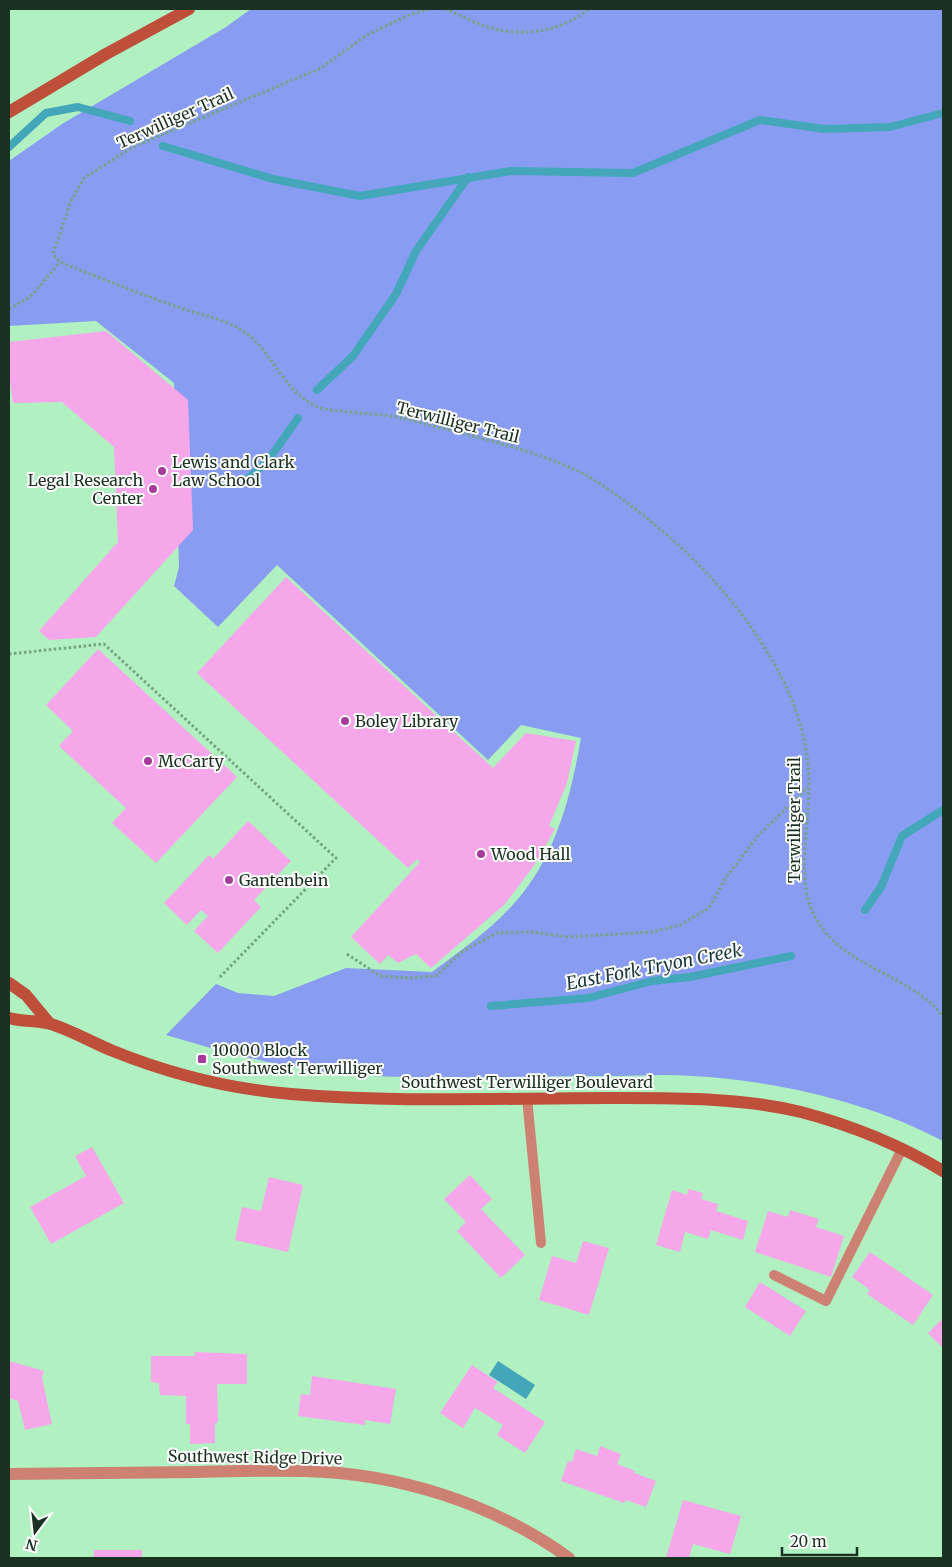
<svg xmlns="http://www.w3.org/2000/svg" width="952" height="1567" font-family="Merriweather,serif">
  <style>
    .forest { fill: #889df1 }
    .water { fill: #44a6b9 }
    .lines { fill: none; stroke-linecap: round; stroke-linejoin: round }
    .stream { stroke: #44a6b9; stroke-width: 8 }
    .building { fill: #f6a7ea }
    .path { stroke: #74a481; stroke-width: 3; stroke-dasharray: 2.5 2.5; stroke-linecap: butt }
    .lane { stroke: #cd8172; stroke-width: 10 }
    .street { stroke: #cd8172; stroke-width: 12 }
    .secondary { stroke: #be4f3b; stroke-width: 12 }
    .poi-dot { fill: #a73b9b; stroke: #fff; stroke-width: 2 }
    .labels { text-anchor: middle; stroke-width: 4; stroke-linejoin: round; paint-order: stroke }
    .street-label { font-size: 16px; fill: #193221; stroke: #fff }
    .poi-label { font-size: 16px; fill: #193221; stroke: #fff; text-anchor: start }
    .water-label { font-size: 18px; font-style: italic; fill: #1a383e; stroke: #fff }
  </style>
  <rect width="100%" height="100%" fill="#b1f0c1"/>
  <!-- forest -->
  <path class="forest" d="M251 9H943V1141C870 1102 774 1080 691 1076 666 1074 640 1076 615 1076 534 1076 453 1079 372 1076 302 1074 233 1055 166 1035L216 984 238 993 274 996 346 968 432 972C459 952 486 933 509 909 555 861 570 800 581 738L521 725 488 760 277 565 218 627 174 586 179 567 174 383 96 321 9 326V161L62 124 226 27Z"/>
  <!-- water -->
  <path class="water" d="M498 1361 535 1385 526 1399 489 1375Z"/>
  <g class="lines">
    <!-- stream -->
    <path class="stream" d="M163 146 273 179 360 196 511 171 633 173 760 120 825 129 890 127 943 113
      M9 147 46 113 78 107 130 121
      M317 390 353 356 396 294 416 251 468 177
      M244 482 267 462 298 418
      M865 910 881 887 902 836 943 810
      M491 1006 588 998 652 981 690 977 791 956"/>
  </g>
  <!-- building -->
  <path class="building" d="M106 331 188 400 193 530 96 637 49 640 39 631 118 542 114 447 62 402 13 403 9 373V342Z
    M286 577 493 768 526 733 576 741 567 783 549 826 555 829 533 867 505 904 431 968 416 954 398 963 388 955 380 964 351 937 420 862 417 859 408 868 197 673Z
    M98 649 237 777 156 863 112 823 126 808 59 746 73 731 46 705Z
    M248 821 291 861 254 900 261 907 218 953 194 931 208 916 201 910 187 925 164 903 209 855 213 859Z
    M92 1147 124 1203 51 1244 30 1207 86 1176 75 1156Z
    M470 1175 492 1199 481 1209 525 1255 501 1278 457 1231 466 1222 444 1199Z
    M269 1177 303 1185 288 1252 235 1240 242 1207 261 1211Z
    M688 1189 703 1193 701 1199 718 1204 716 1211 748 1221 743 1240 711 1230 708 1239 685 1232 680 1252 656 1245 672 1190 687 1195Z
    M790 1210 819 1219 816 1227 844 1236 831 1277 755 1252 768 1211 788 1217Z
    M583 1241 609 1248 589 1315 539 1300 552 1256 576 1263Z
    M870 1252 933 1295 913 1325 867 1294 870 1290 852 1277Z
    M760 1282 806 1311 790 1336 745 1307Z
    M943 1318V1348L928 1333Z
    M195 1352 247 1354V1384H217L218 1423H215V1443L190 1444V1424H186V1396L160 1395 159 1383 151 1382V1356H195Z
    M9 1361 44 1371 42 1378 52 1424 25 1430 18 1401 9 1398Z
    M472 1365 498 1382 493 1388 545 1422 525 1453 497 1435 503 1425 475 1408 463 1428 440 1413Z
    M312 1376 396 1389 390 1424 365 1420V1425L298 1416 301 1394 310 1395Z
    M600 1446 621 1454 617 1464 635 1471 634 1473 656 1481 646 1507 626 1500 624 1503 561 1481 568 1461 572 1462 576 1449 597 1456Z
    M683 1500 741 1516 730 1554 693 1544 689 1558H666Z
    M94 1550H142V1558H94Z"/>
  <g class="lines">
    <!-- path -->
    <path class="path" d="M429 9 409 15 367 35 321 68 133 147 84 178 71 201 53 254 60 262C99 278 139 293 180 308 199 314 223 319 240 329 272 348 282 391 316 406 323 410 333 410 341 411 364 414 388 414 411 420 468 436 529 447 582 473 599 482 615 494 630 505 686 547 737 599 772 660 796 701 809 741 809 788 809 826 796 880 814 915 841 968 907 972 943 1016
      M445 9C461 15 478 25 495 29 528 37 563 30 589 9
      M9 309 30 297 60 262
      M9 654 104 644 336 858 218 979
      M347 954 380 976 409 978 436 976 463 951 497 933 532 932 568 937 652 932 680 925 709 908 725 879 757 837 808 787"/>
    <!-- lane -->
    <path class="lane" d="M527 1098 541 1243
      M774 1275 826 1301 902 1149"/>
    <!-- street -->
    <path class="street" d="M9 1474C72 1473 135 1473 198 1472 233 1471 268 1470 304 1471 397 1473 493 1503 569 1558"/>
    <!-- secondary -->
    <path class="secondary" d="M9 112 106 54 189 9
      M9 983 26 995 50 1024
      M9 1018C22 1022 38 1020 51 1024 73 1031 93 1043 113 1051 170 1074 230 1089 291 1094 397 1103 503 1098 609 1098 672 1098 739 1097 801 1112 850 1125 900 1145 943 1171"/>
  </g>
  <!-- markers -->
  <g class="poi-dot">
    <circle cx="162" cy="471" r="5"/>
    <circle cx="153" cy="489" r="5"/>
    <circle cx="345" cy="721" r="5"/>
    <circle cx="148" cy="761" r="5"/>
    <circle cx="481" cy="854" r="5"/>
    <circle cx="229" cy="880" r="5"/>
    <rect x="197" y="1054" width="10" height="10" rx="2.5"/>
  </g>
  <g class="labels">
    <!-- street labels -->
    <g class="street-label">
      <text transform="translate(175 118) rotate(-24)" y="6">Terwilliger Trail</text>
      <text transform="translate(458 422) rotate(14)" y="6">Terwilliger Trail</text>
      <text transform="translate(794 820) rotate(-90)" y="6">Terwilliger Trail</text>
      <text x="527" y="1088">Southwest Terwilliger Boulevard</text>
      <text transform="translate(255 1457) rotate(1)" y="6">Southwest Ridge Drive</text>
    </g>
    <!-- poi labels -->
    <g class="poi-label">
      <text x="172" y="468">Lewis and Clark<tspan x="172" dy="18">Law School</tspan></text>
      <text x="143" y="486" text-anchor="end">Legal Research<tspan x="143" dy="18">Center</tspan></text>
      <text x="355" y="727">Boley Library</text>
      <text x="158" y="767">McCarty</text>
      <text x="491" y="860">Wood Hall</text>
      <text x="239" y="886">Gantenbein</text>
      <text x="212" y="1056">10000 Block<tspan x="212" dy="18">Southwest Terwilliger</tspan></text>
    </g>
    <!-- water labels -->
    <g class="water-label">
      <text transform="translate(654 967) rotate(-11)" y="6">East Fork Tryon Creek</text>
    </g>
  </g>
  <!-- border -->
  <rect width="952" height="1567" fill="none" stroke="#193221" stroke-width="20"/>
  <!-- north arrow -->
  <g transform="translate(35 1532) rotate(195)" stroke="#ffffff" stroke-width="4" paint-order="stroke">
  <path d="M0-4L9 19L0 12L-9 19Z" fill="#193221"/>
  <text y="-8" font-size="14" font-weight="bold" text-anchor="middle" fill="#193221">N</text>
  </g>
  <!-- scale -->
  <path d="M782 1547v8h75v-8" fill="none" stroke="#193221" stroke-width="2.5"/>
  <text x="790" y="1547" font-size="15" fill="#193221" stroke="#ffffff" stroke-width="4" paint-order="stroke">20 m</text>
</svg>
